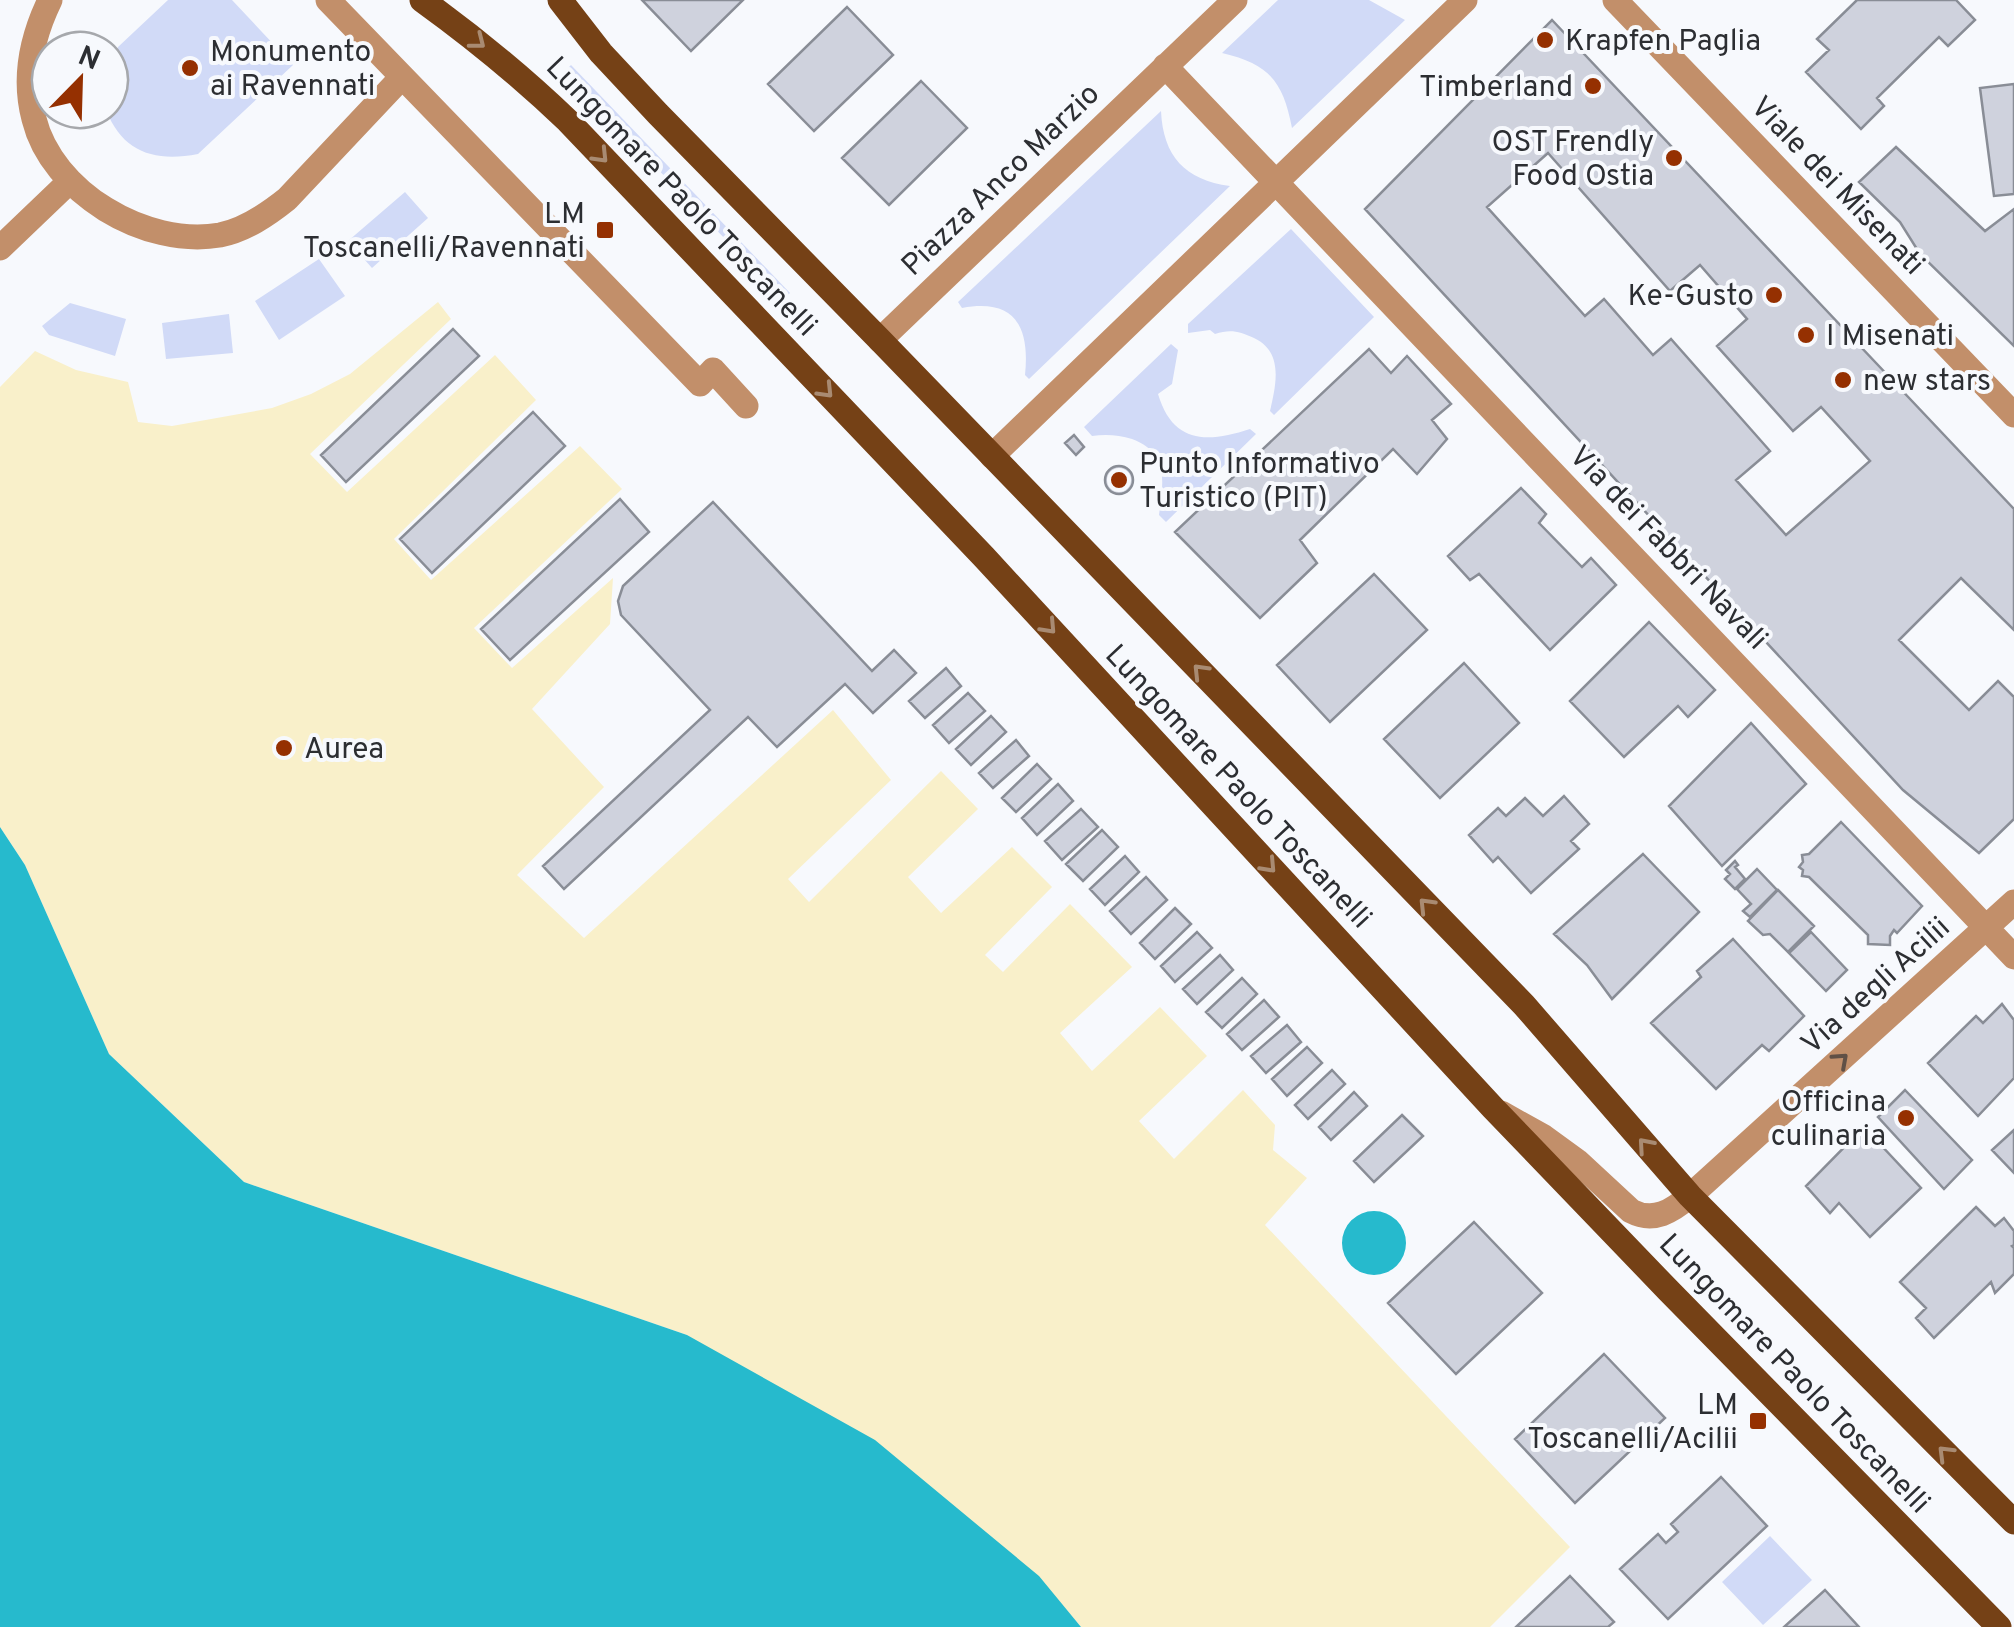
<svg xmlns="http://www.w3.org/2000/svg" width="2014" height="1627" font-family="Overpass,sans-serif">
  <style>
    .green { fill: #d1daf7 }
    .sand { fill: #f9f0ca }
    .water { fill: #26bacd }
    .building { fill: #cfd2dd; stroke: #898d96; stroke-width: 2.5; fill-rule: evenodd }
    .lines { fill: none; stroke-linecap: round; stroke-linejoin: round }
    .minor { stroke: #c28f6a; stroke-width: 25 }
    .major { stroke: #754116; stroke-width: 25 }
    .oneway { stroke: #a98b72 }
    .oneway2 { stroke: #605046 }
    .poi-dot { fill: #953001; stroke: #f7f9fd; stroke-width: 4 }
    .labels { text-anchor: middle; stroke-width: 8; stroke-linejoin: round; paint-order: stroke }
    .poi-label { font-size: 30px; fill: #2c2e32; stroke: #f7f9fd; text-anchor: start }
    .street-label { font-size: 30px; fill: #2c2e32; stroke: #f7f9fd }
  </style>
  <rect width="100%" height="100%" fill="#f7f9fd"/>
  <!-- green -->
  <path class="green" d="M168 0H232L293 65 198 154C155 162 123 153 106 110H110V68L118 47Z
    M1278 0H1369L1405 20 1292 128C1283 81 1269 64 1222 53Z
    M571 65 790 293 783 299 564 72Z
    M1161 111C1163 156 1185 180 1230 186L1029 379 1025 375C1030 327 1015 298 962 308L958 302Z
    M405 192 428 218 372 268 348 241Z
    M1291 229 1374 317 1274 415 1270 411C1276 385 1284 352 1254 338 1239 331 1230 329 1215 334L1210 330 1188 333V324Z
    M319 259 345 296 279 340 255 301Z
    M70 303 126 319 115 356 49 335 42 326Z
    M229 314 233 353 166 359 162 323Z
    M1171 344 1178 350 1172 384 1158 394C1173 444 1207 443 1250 429L1256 434 1166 522 1159 515C1163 483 1170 453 1132 439 1119 435 1106 434 1092 436L1084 427Z
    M1770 1536 1812 1580 1763 1625 1722 1582Z"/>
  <!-- sand -->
  <path class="sand" d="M438 302 451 319 310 454 347 492 495 355 536 400 394 539 431 580 580 446 622 489 474 628 512 668 613 578 610 624 532 709 604 787 517 875 584 938 833 710 891 780 788 879 809 902 941 771 978 809 908 877 941 913 1012 847 1052 887 985 955 1003 972 1070 904 1132 967 1060 1033 1092 1071 1160 1007 1207 1056 1139 1121 1174 1159 1243 1090 1275 1125 1273 1150 1307 1178 1265 1225 1570 1547 1490 1627H1081L1038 1576 687 1335 244 1182 109 1054 25 865 0 827V387L35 351 76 370 128 382 138 422 172 426 272 408 311 394 350 374Z"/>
  <!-- water -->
  <path class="water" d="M0 827 25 865 109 1054 244 1182 687 1335 875 1440 1039 1576 1081 1627H0Z
    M1342 1243a32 32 0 1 1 64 0a32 32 0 1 1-64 0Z"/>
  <!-- building -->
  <path class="building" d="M642 0H743L691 51Z
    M1857 0H1956L1975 20 1948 46 1939 37 1877 98 1884 106 1861 129 1806 72 1829 50 1817 39Z
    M847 7 893 55 814 131 768 84Z
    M1552 20 2014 509V630L1961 578 1899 640 1969 710 1998 681 2014 697V819L1979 853 1903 790 1365 209ZM1548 153 1670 291 1700 265 1747 319 1717 346 1793 431 1821 407 1870 461 1786 535 1736 480 1770 451 1671 339 1653 355 1604 299 1585 316 1487 207Z
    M921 81 967 128 889 205 842 158Z
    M2014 84V194L1994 196 1980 88Z
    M1896 147 1985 231 2014 209V346L1920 254 1900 222 1859 182Z
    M453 329 479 356 346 482 321 455Z
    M1369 349 1391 373 1407 356 1451 404 1432 420 1447 439 1417 474 1393 449 1300 540 1317 563 1260 618 1175 532Z
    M533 412 565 446 432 573 400 539Z
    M1074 435 1084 447 1076 455 1065 443Z
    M1105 480a14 14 0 1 1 28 0a14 14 0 1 1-28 0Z
    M1521 488 1546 514 1539 523 1582 567 1591 558 1616 585 1550 650 1479 574 1470 580 1448 556Z
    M620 499 649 532 510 660 481 629Z
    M713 502 872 671 894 650 916 673 873 713 845 684 777 747 748 717 564 889 543 866 710 710 621 615 618 601 623 586Z
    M1374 574 1427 630 1330 722 1277 665Z
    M1649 622 1715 690 1688 717 1678 706 1624 757 1570 701Z
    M1464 663 1519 723 1440 798 1384 739Z
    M946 668 961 686 925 718 909 701Z
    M968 693 985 711 949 743 933 725Z
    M991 716 1006 732 971 765 956 749Z
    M1751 723 1806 784 1722 866 1669 806Z
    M1016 740 1029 756 993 788 979 773Z
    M1037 764 1051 779 1016 812 1002 798Z
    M1058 784 1073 801 1037 835 1022 818Z
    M1564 796 1589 824 1571 841 1579 849 1531 893 1498 857 1493 862 1469 835 1498 808 1506 816 1525 798 1543 816Z
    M1081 809 1098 827 1062 860 1045 841Z
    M1841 822 1922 906 1897 933 1894 930 1890 936V945L1868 944V935L1809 877 1802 876 1803 870 1799 867 1803 862 1802 855 1809 854Z
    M1102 830 1118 847 1083 881 1066 864Z
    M1643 854 1699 912 1612 999 1587 965 1554 934Z
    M1125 856 1139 872 1105 905 1090 889Z
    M1735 861 1738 865 1735 867 1745 879 1735 889 1725 879 1730 874 1726 870Z
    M1757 869 1777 890 1750 917 1743 911 1751 904 1737 889Z
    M1146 877 1167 900 1131 934 1110 911Z
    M1778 890 1814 926 1788 952 1770 934 1763 935 1748 921Z
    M1175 908 1191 924 1155 959 1140 943Z
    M1197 932 1212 948 1175 982 1161 966Z
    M1811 932 1847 970 1826 991 1789 953Z
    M1733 939 1804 1016 1769 1051 1762 1045 1716 1089 1651 1023 1701 977 1697 971Z
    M1220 955 1233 970 1197 1004 1183 989Z
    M1242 978 1257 994 1222 1028 1206 1012Z
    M1264 1000 1279 1017 1242 1050 1227 1034Z
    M2002 1004 2014 1020V1078L1978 1116 1928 1063 1976 1016 1983 1023Z
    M1287 1025 1301 1042 1266 1073 1251 1056Z
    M1307 1047 1322 1063 1287 1096 1272 1079Z
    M1332 1070 1345 1084 1308 1119 1295 1105Z
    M1905 1090 1972 1160 1944 1189 1878 1117Z
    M1354 1092 1367 1106 1331 1140 1319 1127Z
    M1402 1115 1423 1136 1374 1182 1354 1161Z
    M1864 1127 1921 1188 1870 1237 1839 1203 1830 1213 1806 1186Z
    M2014 1130V1173L1992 1150Z
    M1976 1207 1995 1226 2004 1218 2014 1231V1245L2012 1246 2014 1248V1274L1995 1293 1991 1282 1934 1338 1916 1318 1926 1308 1900 1282Z
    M1474 1222 1542 1293 1456 1374 1388 1303Z
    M1604 1354 1665 1418 1575 1503 1515 1439Z
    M1721 1477 1767 1526 1668 1619 1620 1569 1658 1534 1666 1543 1678 1532 1671 1524Z
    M1570 1576 1614 1622 1608 1627H1516Z
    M1825 1590 1859 1627H1784Z"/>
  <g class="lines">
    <!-- minor -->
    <path class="minor" d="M50 0C32 37 23 78 34 119 52 192 145 248 220 235 245 230 267 215 287 199L402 77
      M328 0 700 384 713 370 746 406
      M1615 0 2014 415
      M1165 66 2014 957
      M0 248 69 182
      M880 340 1235 0
      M992 456 1465 0
      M1501 1113 1544 1137 1577 1161 1631 1211C1654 1223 1672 1211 1690 1196L2014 902"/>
    <!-- major -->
    <path class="major" d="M422 0C476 39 520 75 568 121L984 557 1493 1108 1668 1290 1999 1627
      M560 0 601 53 658 114 880 340 1524 1005 1690 1196 2014 1522"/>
  </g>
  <!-- one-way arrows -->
  <defs><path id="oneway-chevron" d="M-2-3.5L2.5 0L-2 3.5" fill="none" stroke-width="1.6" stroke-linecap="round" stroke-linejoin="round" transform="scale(2.5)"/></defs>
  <g class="oneway">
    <use href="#oneway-chevron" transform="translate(478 42) rotate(38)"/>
    <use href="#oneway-chevron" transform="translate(601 156) rotate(46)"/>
    <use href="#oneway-chevron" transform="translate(826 391) rotate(46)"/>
    <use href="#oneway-chevron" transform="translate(1049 627) rotate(47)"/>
    <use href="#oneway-chevron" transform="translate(1200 671) rotate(-134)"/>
    <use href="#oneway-chevron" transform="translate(1269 866) rotate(47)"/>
    <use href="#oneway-chevron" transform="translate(1426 905) rotate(-134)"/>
    <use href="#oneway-chevron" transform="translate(1645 1145) rotate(-131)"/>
    <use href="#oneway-chevron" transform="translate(1945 1453) rotate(-135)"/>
  </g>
  <use class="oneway2" href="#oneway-chevron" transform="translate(1841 1060) rotate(-42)"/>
  <!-- markers -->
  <g class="poi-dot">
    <circle cx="1545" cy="40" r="10"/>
    <circle cx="190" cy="68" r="10"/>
    <circle cx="1593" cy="86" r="10"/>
    <circle cx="1674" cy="158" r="10"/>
    <rect x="595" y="220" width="20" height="20" rx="5"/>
    <circle cx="1774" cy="295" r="10"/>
    <circle cx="1806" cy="335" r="10"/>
    <circle cx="1843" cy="380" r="10"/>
    <circle cx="1119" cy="480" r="10"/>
    <circle cx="284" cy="748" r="10"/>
    <circle cx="1906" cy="1118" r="10"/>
    <rect x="1748" y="1411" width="20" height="20" rx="5"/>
  </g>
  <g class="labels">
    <!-- poi labels -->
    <g class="poi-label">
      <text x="1565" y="50">Krapfen Paglia</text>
      <text x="210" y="61">Monumento<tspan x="210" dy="34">ai Ravennati</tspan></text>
      <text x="1573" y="96" text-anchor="end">Timberland</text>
      <text x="1654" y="151" text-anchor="end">OST Frendly<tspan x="1654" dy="34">Food Ostia</tspan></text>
      <text x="585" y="223" text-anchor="end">LM<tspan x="585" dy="34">Toscanelli/Ravennati</tspan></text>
      <text x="1754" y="305" text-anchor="end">Ke-Gusto</text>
      <text x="1826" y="345">I Misenati</text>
      <text x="1863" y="390">new stars</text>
      <text x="1139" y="473">Punto Informativo<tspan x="1139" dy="34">Turistico (PIT)</tspan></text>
      <text x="304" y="758">Aurea</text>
      <text x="1886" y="1111" text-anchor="end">Officina<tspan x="1886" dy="34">culinaria</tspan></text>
      <text x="1738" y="1414" text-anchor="end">LM<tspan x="1738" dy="34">Toscanelli/Acilii</tspan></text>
    </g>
    <!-- street labels -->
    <g class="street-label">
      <text transform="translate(1000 179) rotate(-44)" y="10">Piazza Anco Marzio</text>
      <text transform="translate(1838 185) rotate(46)" y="10">Viale dei Misenati</text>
      <text transform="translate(682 196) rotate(46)" y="10">Lungomare Paolo Toscanelli</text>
      <text transform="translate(1669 547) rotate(46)" y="10">Via dei Fabbri Navali</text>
      <text transform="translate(1239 786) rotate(47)" y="10">Lungomare Paolo Toscanelli</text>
      <text transform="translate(1875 985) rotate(-42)" y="10">Via degli Acilii</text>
      <text transform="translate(1795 1373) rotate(46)" y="10">Lungomare Paolo Toscanelli</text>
    </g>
  </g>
  <!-- north arrow -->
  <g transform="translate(80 80) rotate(23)"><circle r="48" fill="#f7f9fd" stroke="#a6a8ac" stroke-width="2.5"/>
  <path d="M0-8L18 38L0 25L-18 38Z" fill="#953001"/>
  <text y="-15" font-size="28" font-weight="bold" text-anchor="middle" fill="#2c2e32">N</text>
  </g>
</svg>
